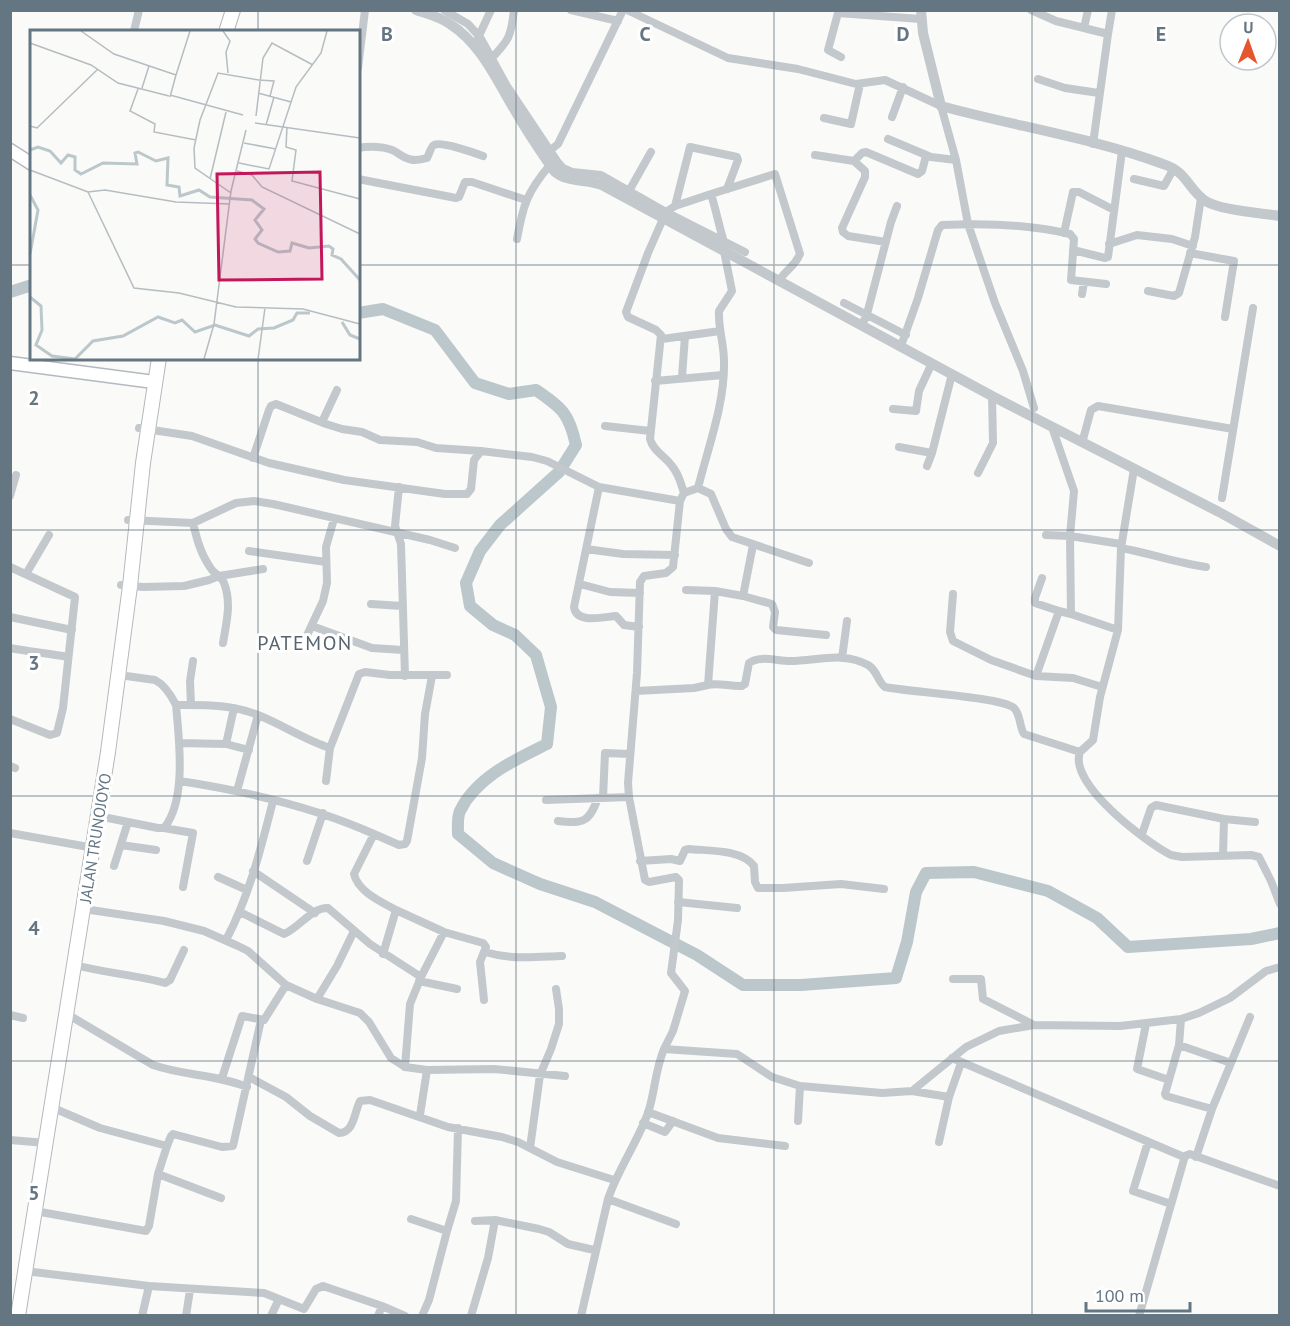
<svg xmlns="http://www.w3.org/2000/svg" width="1290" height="1326" font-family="'PT Sans',sans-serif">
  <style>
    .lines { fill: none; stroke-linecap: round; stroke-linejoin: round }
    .river { stroke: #bbc7cb; stroke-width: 12 }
    .secondary-casing { stroke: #b3babf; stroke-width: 15 }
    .trunk-casing { stroke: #b4b9bd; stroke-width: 16 }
    .minor { stroke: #c3c8cc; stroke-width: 8 }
    .tertiary { stroke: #c3c8cc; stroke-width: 10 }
    .secondary { stroke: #fff; stroke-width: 12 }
    .trunk { stroke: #fff; stroke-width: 14 }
    .grid { fill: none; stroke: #657683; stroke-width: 1.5; stroke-opacity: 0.55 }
    .labels { text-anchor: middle; stroke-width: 6; stroke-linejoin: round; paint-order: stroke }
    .street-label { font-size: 16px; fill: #657683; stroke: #fff }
    .quarter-label { font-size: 20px; letter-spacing: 1.5px; fill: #57646e; stroke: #fff }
    .inset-river { fill: none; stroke: #bbc7cb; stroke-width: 3 }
    .inset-road { fill: none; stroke: #b5bdc2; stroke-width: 1.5 }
    .view { fill: #c2185b; fill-opacity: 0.15; stroke: #c2185b; stroke-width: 3 }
    .inset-edge { fill: none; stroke: #657683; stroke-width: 3 }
    .grid-label { font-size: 20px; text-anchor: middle; font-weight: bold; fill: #657683; stroke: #fff; stroke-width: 6; stroke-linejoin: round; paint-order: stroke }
  </style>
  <rect width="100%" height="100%" fill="#fafaf8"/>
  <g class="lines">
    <!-- river -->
    <path class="river" d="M10 292 32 285
      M358 313 383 309 435 330 475 383 509 394 536 390C562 408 569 413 576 445L559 472 500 525 480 551 466 583 470 606 493 625 515 635 536 655 551 707 547 744C515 760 476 777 460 811 457 817 458 827 458 834L493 863 540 884 595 902 697 955 743 985H801L896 978 907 942 916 892 926 873 974 872 1048 891 1097 918 1128 947 1251 939 1280 933"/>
    <!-- secondary casing -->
    <g class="secondary-casing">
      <path id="secondary" d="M10 150 32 164
        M10 363 154 382"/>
    </g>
    <!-- trunk casing -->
    <g class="trunk-casing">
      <path id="trunk" d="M226 32 233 10
        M18 1316 108 752 130 586 143 463 159 358"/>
    </g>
    <!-- minor -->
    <path class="minor" d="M444 10 468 24 480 37 507 86 557 161 563 168 572 172 601 175 666 212 745 252
      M571 10 618 21
      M627 10 728 58 798 69 856 84 885 80 941 106 956 160 968 224 995 303 1023 371 1034 408
      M1031 10 1056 21 1108 34 1093 144
      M1084 28 1088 10
      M134 31 139 10
      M1108 34 1112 10
      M477 40 491 10
      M841 57 828 50 838 13 921 19
      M491 59C509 40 511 37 514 10
      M358 68 365 10
      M1038 79 1065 88 1099 93
      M892 117 903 87
      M824 118 851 124 860 84
      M888 139 931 157 956 160
      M358 148C368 146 387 146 396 152 407 160 414 162 427 158 429 155 431 146 434 145 441 141 475 153 483 156
      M548 152 558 144 623 10
      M815 155 854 161 865 171V177L842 228 843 232 848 236 886 242
      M854 161 862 153 866 152 918 174 922 171 926 156
      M358 179 456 198 459 197 465 182H472L526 200
      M1134 179 1164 186 1174 168
      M629 191 651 152
      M711 194C716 210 719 226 724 242L722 245
      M675 206 690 147 737 157 738 160 727 189
      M1064 233 1073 192H1079L1114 210
      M517 239C523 205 527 192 550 165
      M1109 244 1137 235 1172 239 1193 246
      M1073 250 1105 258 1108 257 1122 151
      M1190 253 1234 261 1225 317
      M1148 291 1174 296 1179 293 1195 237 1201 198
      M1082 294 1084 282
      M844 303 906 335
      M862 325 867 314 891 222 897 206
      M662 339 720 331
      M901 346 918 298 938 230 942 225C984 223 1029 224 1070 234L1074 239 1071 280 1106 284
      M682 377 685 336
      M655 381 723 375
      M893 409 916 411 919 391 932 363
      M322 422 337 390
      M605 426 650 431
      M139 428 192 436 269 463 344 480 445 494H467L471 489 474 460 481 451 532 457 547 461 599 487
      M1082 443 1091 410 1098 406 1233 429
      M899 447 932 453
      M253 458 269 410 271 406 276 404 326 424 342 429 362 432 380 440 417 442 436 448 481 451
      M927 466 932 453 952 374
      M1134 469 1121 548 1118 630 1100 697 1093 740 1080 752C1068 784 1146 842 1171 855L1182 857 1251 855 1259 857 1271 881 1280 904
      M978 473 993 443 992 396
      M399 487 395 526 401 544 405 676
      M698 488 711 494 726 529 732 537 809 563
      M684 493C681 484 679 474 672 466 665 456 653 451 650 439L661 335 656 330 628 317 626 312 648 253 666 212 675 206 711 194 775 174 800 254C794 268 786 269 779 281
      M10 496 16 475
      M1222 498 1253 308
      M128 520 193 523 236 503 254 501 273 504 430 540 455 548
      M193 523C197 540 201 555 212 570 216 575 222 577 224 583 232 603 226 624 223 643
      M1046 535 1070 536 1121 544
      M1121 548C1149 553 1177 563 1206 567
      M586 549 623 554 675 555
      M249 551 326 562
      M10 567 75 597 63 708 57 733 50 735 10 719
      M26 574 49 535
      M1042 578 1035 598V603L1059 611
      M580 584 610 592 640 593
      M121 585 143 587 184 586 209 580 219 576 263 569
      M686 590 715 591
      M953 594 950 632 953 641 991 660 1036 676 1073 678 1102 687
      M743 596 753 545
      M371 604 402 606
      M1071 614 1118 630
      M10 617 72 630
      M312 626 372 648 403 650
      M639 627 624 625 616 616C603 617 576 624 574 607L599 487 680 501
      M302 646 323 601 327 583 326 547 334 519
      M10 648C30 652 49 653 68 657
      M842 658 847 621
      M1036 676 1059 611 1071 614 1070 536 1074 491 1052 427
      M708 685C718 682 731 687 742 686L745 684 749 663C759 655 777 661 790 661 817 661 843 651 868 665 878 671 877 681 885 687 909 692 1001 697 1014 708 1021 715 1019 726 1024 734L1080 752
      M636 691 694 688 708 685 715 591 743 596 772 604 775 612 773 627 776 630 826 635
      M176 705C204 705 232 704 258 715 283 725 305 740 330 748
      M191 705 190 681 193 661
      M179 743 226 744 249 750
      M226 744 234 708
      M10 766 15 768
      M180 781C245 791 314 807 374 834
      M326 781 330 748 359 674 365 672 390 675H447
      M237 791 258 715
      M603 798 605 753 630 754
      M546 800 629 797
      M98 816 158 828H164C187 800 179 739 176 705 171 695 165 685 155 680L119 675
      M558 821C584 824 589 822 598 798
      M164 828 193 833 183 887
      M10 833 94 848
      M1142 834 1151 808 1156 805 1224 819 1255 822
      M121 845 156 850
      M1223 856 1224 819
      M307 861 323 813
      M640 861 671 859 680 861 685 850 689 849C708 851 741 849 754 866L755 882 758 888H783L841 884 884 889
      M114 866 128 822
      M253 871 315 913
      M218 877 247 890
      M678 902 737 908
      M84 909 164 921 204 931 238 946 248 951 286 985 317 999 360 1013 369 1022 391 1058 405 1067 427 1070 494 1069 565 1076
      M396 910C382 902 358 892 354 874L374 834 399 845 405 844 407 841 422 758 425 714 432 676
      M240 912 284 934C299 928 312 907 328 908L370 944 421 977 410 1004 405 1067
      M226 940C249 897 261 848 273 801
      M485 952C512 960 535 957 562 956
      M383 954 396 910 444 932 483 943 486 947 480 962 484 1000
      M75 965C105 973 136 975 165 983L170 980 184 950
      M421 977 444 932
      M953 979H981L983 999 1034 1025
      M419 981 457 989
      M317 999 337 966 354 931
      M67 1014 153 1065C185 1076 215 1074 247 1087
      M10 1015 23 1018
      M1181 1019 1179 1045 1165 1094 1166 1096 1212 1109
      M1146 1024 1137 1069 1169 1080
      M1179 1045 1231 1063
      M664 1049 673 1031 685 991 671 973 678 920 679 880 676 877 649 882 645 880 629 797 628 783 637 673 640 582 644 576 666 573 673 567 680 501 684 493 698 488C708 447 725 404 724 361 724 344 718 328 719 311L732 291 724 251
      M952 1058 1184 1157
      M249 1077 286 1097 310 1116 339 1133C354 1133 354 1113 360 1101L370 1100 448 1127 502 1137 518 1142 557 1162 614 1180
      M222 1078 242 1016 264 1020 286 985
      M912 1091 966 1047 999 1031 1034 1025 1120 1026 1181 1019 1199 1013 1230 998 1266 971 1280 967
      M51 1107 100 1128 167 1146 158 1174
      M648 1112 718 1138 785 1146
      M420 1115 427 1070
      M798 1121 800 1086
      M643 1123 665 1132 673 1121
      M10 1140 46 1143
      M939 1142 949 1097 961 1063
      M1148 1142 1133 1191 1171 1204
      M167 1146 171 1136 173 1134 222 1147 233 1146 261 1020
      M530 1148 540 1075 551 1049 559 1024V1009L556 989
      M1196 1157 1212 1109 1250 1017
      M608 1199 676 1224
      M35 1211 146 1231 149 1226 158 1174 221 1198
      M411 1219 447 1231 429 1300 422 1316
      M475 1221 495 1220 539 1229 549 1232 568 1244 594 1250
      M447 1231 456 1201 458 1128
      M25 1271 149 1286 264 1293 304 1309 316 1289 323 1286 382 1306
      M142 1316 149 1286
      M186 1316 190 1290
      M271 1316 279 1299
      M378 1316 382 1306 405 1316
      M471 1316 488 1258 495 1220
      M581 1316 608 1199C618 1169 637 1143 648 1113 655 1092 655 1070 664 1049L737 1054 772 1077 800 1086 882 1093 912 1091 949 1097
      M1139 1316 1185 1156 1190 1154 1280 1186"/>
    <!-- tertiary -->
    <path class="tertiary" d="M416 10C428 14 440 17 450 24 481 44 496 79 514 109 526 130 540 151 554 171 567 183 586 179 602 185L992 396 1219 512 1280 546
      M921 10 923 33 941 106C1014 126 1093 138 1163 164 1187 172 1187 187 1204 200 1217 210 1261 213 1280 216"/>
    <!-- secondary -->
    <use href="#secondary" class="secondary"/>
    <!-- trunk -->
    <use href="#trunk" class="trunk"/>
  </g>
  <!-- grid -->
  <path class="grid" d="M258 10V32M516 10V1316M774 10V1316M1032 10V1316M10 265H32M358 265H1280M258 358V1316M10 530H1280M10 796H1280M10 1061H1280"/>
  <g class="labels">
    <!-- street labels -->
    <g class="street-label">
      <text transform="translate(95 838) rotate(-81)" y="6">JALAN TRUNOJOYO</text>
    </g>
    <!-- quarter labels -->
    <g class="quarter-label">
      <text x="305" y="650">PATEMON</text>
    </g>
  </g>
  <!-- overview -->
  <g transform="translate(30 30)">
    <rect width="330" height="330" fill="#fafaf8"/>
    <path class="inset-river" d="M0 120 8 117 20 121 31 133 38 125 45 127V140L51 144 73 133 107 134 105 123 108 122 126 131 138 128 137 155 149 157 150 166 169 160 180 167 222 170 234 179 225 190 232 200 225 209 228 213 248 222 260 221 262 213 279 218 299 216 303 219 302 225 311 229 330 250M0 165 8 180 0 224M0 267 11 276 12 300 6 315 22 326 45 329M312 292 320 305 330 309M45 329 63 311 93 306 128 287 145 293 152 290 165 302 185 295 219 306 228 299 244 298 263 290 267 283H280"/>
    <path class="inset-road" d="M51 1 84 24 146 45 140 67M193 1 200 11 196 22 198 43M0 13 61 35 88 53 139 66M146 45 160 1M229 50 244 51 240 66M112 58 119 36M108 59 100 81 125 94 124 102 166 110M228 63 261 72M140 65 213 85M226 86 233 28 242 13 283 35M225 93 330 108M236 95 244 67M0 96 7 98 68 39M257 97 256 117 266 120 262 151 330 169M214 113 246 119M209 133 239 139 266 57 291 23 297 1M0 140 58 162 75 160 146 172 200 174M207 141 222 145 232 157 330 204M180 149 196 82M58 162 104 258 149 263 206 277 273 279 330 294M201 163 165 138 164 118 170 90 188 43 229 50M174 329 184 294 201 161 216 100M228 329 235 278"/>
    <path class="view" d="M290 142 292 249 189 250 187 144Z"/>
    <rect width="330" height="330" class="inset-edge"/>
  </g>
  <g class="grid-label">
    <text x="387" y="41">B</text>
    <text x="645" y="41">C</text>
    <text x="903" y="41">D</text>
    <text x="1161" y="41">E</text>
    <text x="34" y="405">2</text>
    <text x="34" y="670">3</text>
    <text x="34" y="935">4</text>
    <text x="34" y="1200">5</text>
  </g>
  <!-- border -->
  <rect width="1290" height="1326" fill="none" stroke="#657683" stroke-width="24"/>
  <!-- north arrow -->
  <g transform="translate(1248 42) rotate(1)"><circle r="28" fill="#ffffff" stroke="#c1c8cd" stroke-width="1.5"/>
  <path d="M0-4.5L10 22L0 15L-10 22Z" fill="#e4572e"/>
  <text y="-9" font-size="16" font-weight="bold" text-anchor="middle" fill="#657683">U</text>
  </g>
  <!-- scale -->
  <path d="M1086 1302v9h104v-9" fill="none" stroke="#657683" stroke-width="3"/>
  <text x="1095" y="1302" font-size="18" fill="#657683" stroke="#ffffff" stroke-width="4.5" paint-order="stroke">100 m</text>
</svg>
